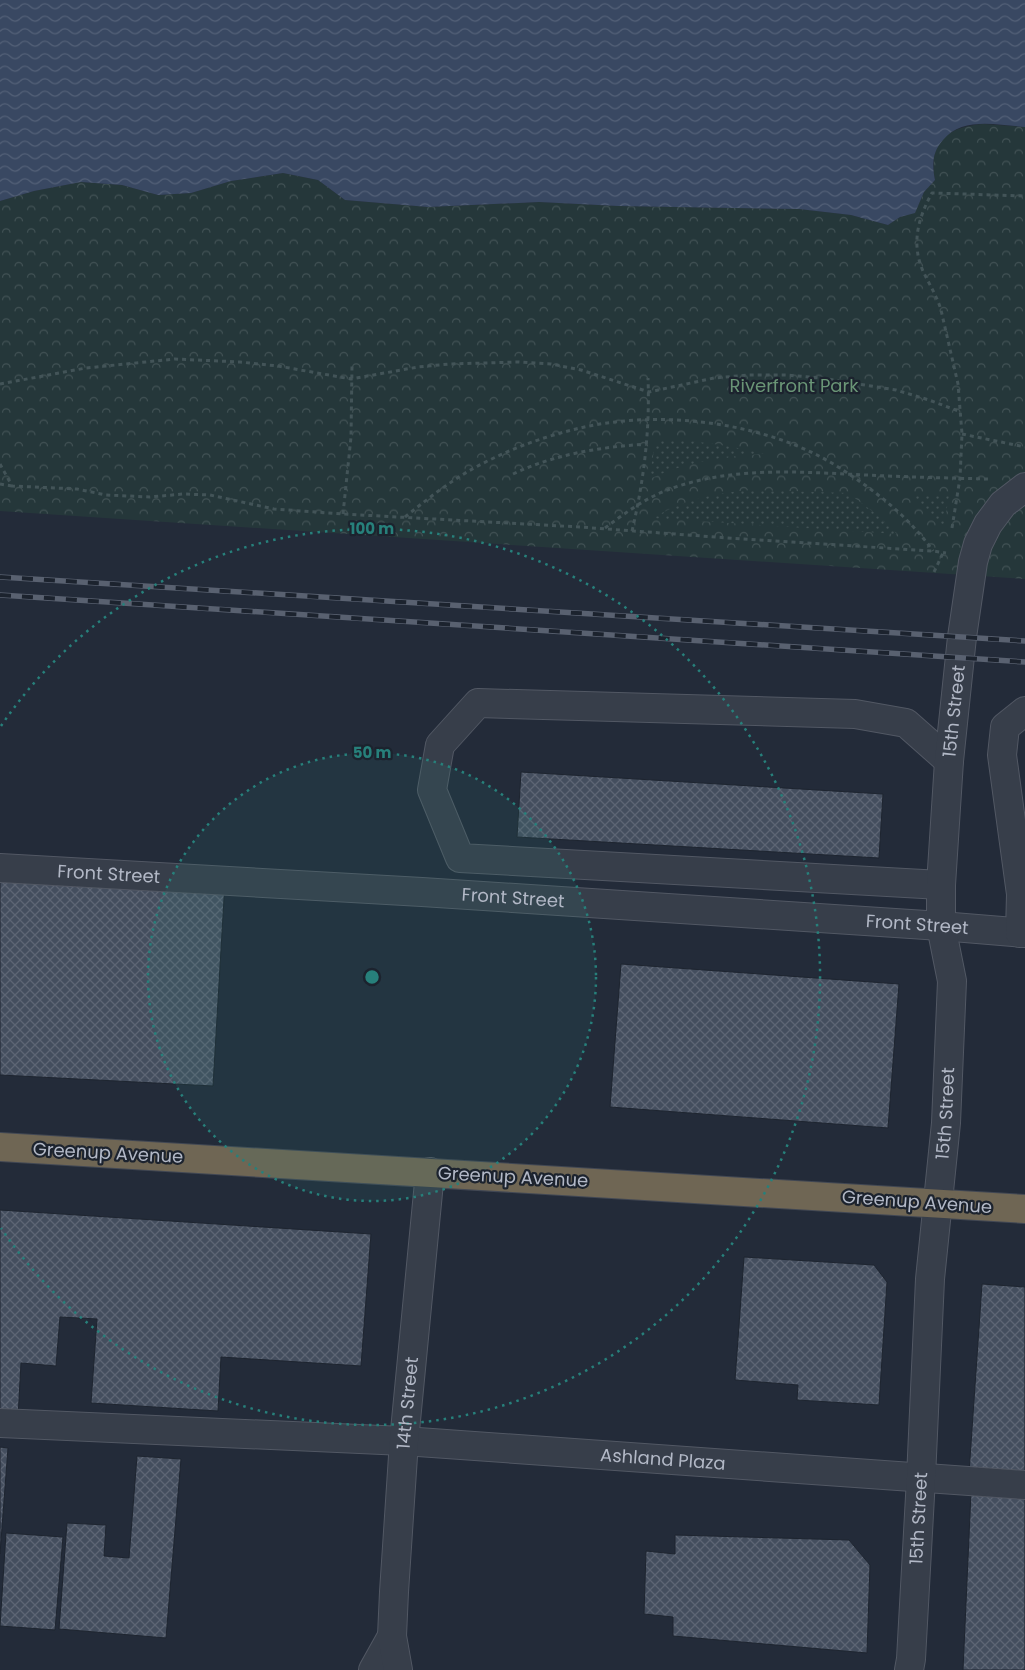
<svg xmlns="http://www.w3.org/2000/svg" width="1025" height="1670" font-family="Poppins,sans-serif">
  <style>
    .park { fill: url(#park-crowns) }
    .garden { fill: url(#garden-dots) }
    .water { fill: url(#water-waves) }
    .building { fill: url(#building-cross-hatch); stroke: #1e2530 }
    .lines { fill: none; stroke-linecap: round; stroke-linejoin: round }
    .minor-casing { stroke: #525864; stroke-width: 30 }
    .highway-casing { stroke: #424854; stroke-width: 30 }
    .path { stroke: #435458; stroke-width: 3; stroke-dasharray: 4 4; stroke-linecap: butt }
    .minor { stroke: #373e4a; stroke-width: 28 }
    .highway { stroke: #6f6654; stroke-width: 28 }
    .rail-casing { stroke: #596170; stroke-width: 5.5 }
    .rail { stroke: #1c232e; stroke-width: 4; stroke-dasharray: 11; stroke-linecap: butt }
    .ring { fill: none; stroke: #27807b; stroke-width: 2.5; stroke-dasharray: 2.5 5 }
    .labels { text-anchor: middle; stroke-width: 4.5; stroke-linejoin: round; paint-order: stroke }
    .park-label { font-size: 18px; fill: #6a9576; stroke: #1c232e }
    .street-label { font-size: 18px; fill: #b2b8c6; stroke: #1c232e }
    .centre { fill: #27807b; stroke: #1c232e; stroke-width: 2.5 }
    .ring-label { font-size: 15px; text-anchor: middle; font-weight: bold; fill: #27807b; stroke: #1c232e; stroke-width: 4.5; stroke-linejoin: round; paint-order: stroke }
  </style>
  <defs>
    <pattern id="park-crowns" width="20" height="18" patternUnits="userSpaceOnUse" patternTransform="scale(1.25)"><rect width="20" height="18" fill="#25373a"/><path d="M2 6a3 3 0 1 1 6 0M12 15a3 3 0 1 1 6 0" fill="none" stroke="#425255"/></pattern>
    <pattern id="garden-dots" width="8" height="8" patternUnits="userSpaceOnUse" patternTransform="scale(1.25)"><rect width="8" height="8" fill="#25373a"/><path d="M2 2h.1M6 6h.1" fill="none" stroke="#425255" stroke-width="1.8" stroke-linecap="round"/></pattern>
    <pattern id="water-waves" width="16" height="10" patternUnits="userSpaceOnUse" patternTransform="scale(1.25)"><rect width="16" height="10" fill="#394862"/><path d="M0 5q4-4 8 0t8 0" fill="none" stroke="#536077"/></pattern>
    <pattern id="building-cross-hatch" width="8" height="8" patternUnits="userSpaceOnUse" patternTransform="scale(1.25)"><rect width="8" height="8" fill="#444e5e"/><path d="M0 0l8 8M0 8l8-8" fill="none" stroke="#5d6574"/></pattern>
  </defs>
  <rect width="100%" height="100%" fill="#232b39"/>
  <!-- park -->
  <path class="park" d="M983 124 1025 127V579L0 511V201L34 191 81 182 122 185 158 195 191 193 231 181 283 173 318 180 345 200 428 207 539 202 618 206 799 209 851 215 888 225 900 217 915 212 924 192 935 180C928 142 947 127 983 124Z"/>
  <!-- garden -->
  <path class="garden" d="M656 439C693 440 728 445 764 454 724 456 686 462 649 479Z
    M751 490 848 493 876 514 897 534 652 518C685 500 713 493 751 490Z
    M907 494 949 496 943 530Z"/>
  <!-- water -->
  <path class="water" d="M0 0H1025V127C998 125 962 116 943 140 932 152 932 165 935 180L924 192 915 213 900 217 888 225 851 215 799 209 618 206 539 202 428 207 345 200 318 180 283 173 231 181 191 193 158 195 122 185 81 182 34 191 0 201Z"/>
  <!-- building -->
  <path class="building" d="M521 772 883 794 879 858 517 837Z
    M0 870 225 882 213 1086 0 1075Z
    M621 964 899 984 888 1128 610 1107Z
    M0 1210 371 1234 361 1366 221 1357 218 1411 91 1403 97 1319 60 1317 56 1366 21 1363 18 1418 0 1417Z
    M744 1257 874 1265 887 1282 879 1405 797 1400 798 1385 735 1380Z
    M982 1284 1025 1287V1476L969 1473Z
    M0 1447 8 1448 0 1554Z
    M137 1456 181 1459 166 1638 59 1629 67 1523 106 1525 104 1556 129 1558Z
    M971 1492 1025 1494V1670H963Z
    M6 1533 63 1537 55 1630 0 1626Z
    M675 1535 849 1540 870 1565 867 1653 673 1636V1617L644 1614 646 1551 675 1554Z"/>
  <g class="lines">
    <!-- minor casing -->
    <g class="minor-casing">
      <g id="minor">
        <path id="s1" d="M0 868 422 892 941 926 1025 933"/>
        <path d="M941 885 460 858 432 790 440 745 478 703 855 714 906 723 949 761"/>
        <path d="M1020 933 1021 894 1002 755 1005 727 1025 711"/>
        <path id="s2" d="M0 1423 404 1441 1025 1485"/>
        <path d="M373 1670 392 1636"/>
        <path id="s3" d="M398 1670 392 1636 394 1592 404 1441 430 1172"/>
        <path id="s4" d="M909 1670 911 1659 921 1478 930 1279 946 1123 952 981 941 926V885L949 761 962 637 973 562 978 544 988 524 1003 504 1025 487"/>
      </g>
    </g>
    <!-- highway casing -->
    <g class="highway-casing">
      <path id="highway" d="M0 1147 1025 1209"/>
    </g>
    <!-- path -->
    <path class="path" d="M0 384 86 368 175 359 240 362 278 366 351 379 418 367 450 364 518 362 551 364 581 370 649 392 714 378 749 375H786L821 378 896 390 929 400 961 412
      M962 434 1025 447
      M0 464 12 486 77 489 106 495 150 497 183 494 210 495 274 509 343 514 580 527 742 539 933 551 946 553
      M513 474C555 454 601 447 647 444
      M0 484 12 486
      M343 514 351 437 352 366
      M405 517C425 501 445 485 467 472 500 453 538 438 576 429 651 410 748 420 817 455 833 463 848 473 862 483 889 502 914 524 933 551
      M605 528C625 513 647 497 670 489 733 466 801 472 866 475 907 477 948 478 988 479
      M952 528 960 478 962 434 958 384 941 310C937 296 929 284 923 271 911 244 918 218 932 193L1025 196
      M632 531C644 480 650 430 648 378
      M934 572 943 553"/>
    <!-- minor -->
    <use href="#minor" class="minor"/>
    <!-- highway -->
    <use href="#highway" class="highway"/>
    <!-- rail casing -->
    <g class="rail-casing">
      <path id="rail" d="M0 577 1025 641
        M0 595 1025 662"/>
    </g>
    <!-- rail -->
    <use href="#rail" class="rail"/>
  </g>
  <!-- distance rings -->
  <circle cx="372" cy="977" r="224" fill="#27807b" fill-opacity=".12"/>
  <g class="ring">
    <circle cx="372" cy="977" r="224"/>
    <path d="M1 726A448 448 0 1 1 1 1228"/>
  </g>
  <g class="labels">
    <!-- park labels -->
    <g class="park-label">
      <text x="794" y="392">Riverfront Park</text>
    </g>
    <!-- street labels -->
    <g class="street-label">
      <text dy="6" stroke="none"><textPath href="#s4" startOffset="962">15th Street</textPath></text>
      <text dy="6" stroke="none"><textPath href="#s1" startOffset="109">Front Street</textPath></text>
      <text dy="6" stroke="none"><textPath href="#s1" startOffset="514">Front Street</textPath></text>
      <text dy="6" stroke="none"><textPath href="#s1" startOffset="919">Front Street</textPath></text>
      <text dy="6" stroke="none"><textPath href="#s4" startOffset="558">15th Street</textPath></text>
      <text transform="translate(108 1153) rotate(3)" y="6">Greenup Avenue</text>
      <text transform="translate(513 1177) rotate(3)" y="6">Greenup Avenue</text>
      <text transform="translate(917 1202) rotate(4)" y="6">Greenup Avenue</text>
      <text dy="6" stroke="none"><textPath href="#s3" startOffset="268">14th Street</textPath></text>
      <text dy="6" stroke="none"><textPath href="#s2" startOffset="664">Ashland Plaza</textPath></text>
      <text dy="6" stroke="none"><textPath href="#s4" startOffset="152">15th Street</textPath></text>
    </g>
  </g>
  <circle cx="372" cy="977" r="8" class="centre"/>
  <g class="ring-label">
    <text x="372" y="534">100 m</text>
    <text x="372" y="758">50 m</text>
  </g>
</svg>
